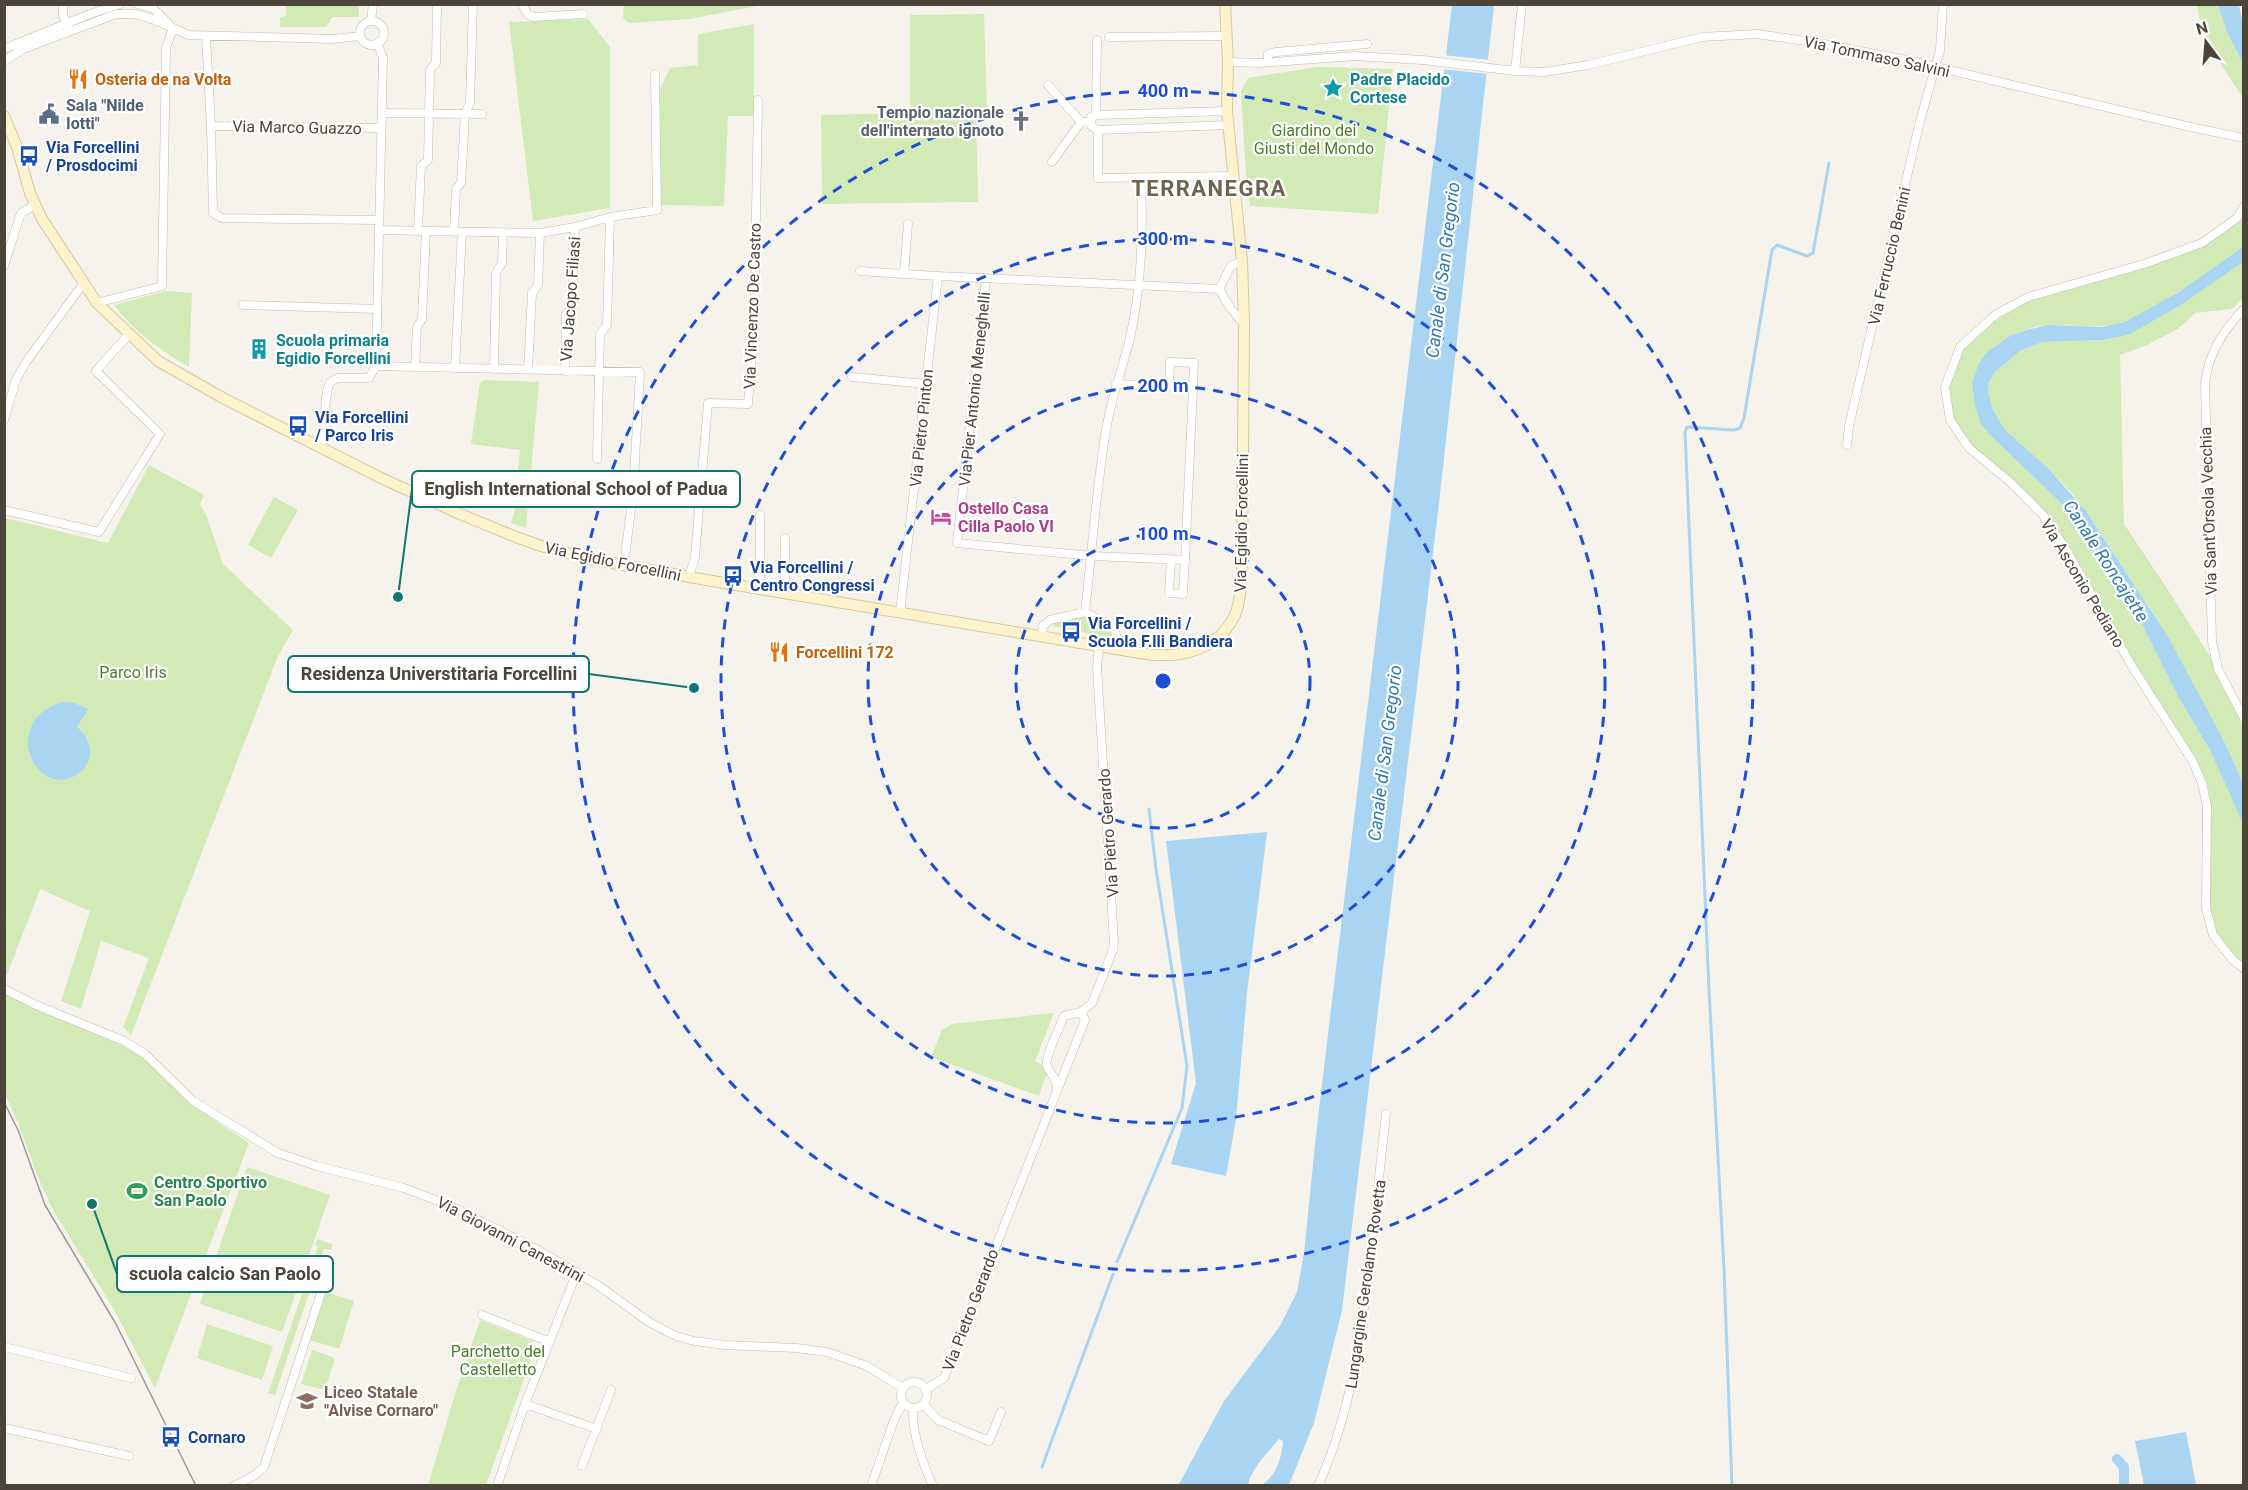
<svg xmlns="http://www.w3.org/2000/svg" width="2248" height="1490" font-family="Roboto,sans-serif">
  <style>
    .green { fill: #d2eab5 }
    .water { fill: #a9d4f2 }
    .pier { fill: #f6f3ec }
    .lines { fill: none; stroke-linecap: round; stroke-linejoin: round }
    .stream { stroke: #a9d4f2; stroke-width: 3 }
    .canal { stroke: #a9d4f2; stroke-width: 10 }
    .street-casing { stroke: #c2bbae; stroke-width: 9 }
    .secondary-casing { stroke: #d6c79b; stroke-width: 12 }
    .street { stroke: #fff; stroke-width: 8 }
    .secondary { stroke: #fff3cd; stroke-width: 10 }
    .tram { stroke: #9a9a9a; stroke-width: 1.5 }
    .ring { fill: none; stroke: #1d4ed8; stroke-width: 3; stroke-dasharray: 10 8 }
    .labels { text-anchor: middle; stroke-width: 4.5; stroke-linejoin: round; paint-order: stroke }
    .street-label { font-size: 16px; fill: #4b4439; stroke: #fff }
    .food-label { font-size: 16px; font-weight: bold; fill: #c56008; stroke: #fff; text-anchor: start }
    .culture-label { font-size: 16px; font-weight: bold; fill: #0d838f; stroke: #fff; text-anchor: start }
    .service-label { font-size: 16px; font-weight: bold; fill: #4e5e75; stroke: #fff; text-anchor: start }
    .worship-label { font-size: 16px; font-weight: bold; fill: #5b616d; stroke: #fff; text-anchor: end }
    .park-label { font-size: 16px; fill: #4a7f2a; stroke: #fff }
    .transit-label { font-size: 16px; font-weight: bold; fill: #164399; stroke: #fff; text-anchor: start }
    .hotel-label { font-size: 16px; font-weight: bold; fill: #b23c85; stroke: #fff; text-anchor: start }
    .leisure-label { font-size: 16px; font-weight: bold; fill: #27864d; stroke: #fff; text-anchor: start }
    .education-label { font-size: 16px; font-weight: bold; fill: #785e54; stroke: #fff; text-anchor: start }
    .water-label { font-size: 18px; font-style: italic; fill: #2e7ab2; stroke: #fff }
    .district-label { font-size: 22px; font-weight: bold; letter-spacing: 1.5px; fill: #6e6250; stroke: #fff }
    .centre { fill: #1d4ed8; stroke: #fff; stroke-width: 3 }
    .ring-label { font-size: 18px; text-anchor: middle; font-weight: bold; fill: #1d4ed8; stroke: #fff; stroke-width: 4.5; stroke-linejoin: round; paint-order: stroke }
    .leader { fill: none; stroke: #0f766e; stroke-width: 2 }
    .callout-dot { fill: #0f766e; stroke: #fff; stroke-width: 2 }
    .callout { fill: #fff; stroke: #0f766e; stroke-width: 2 }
    .callout-label { font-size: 18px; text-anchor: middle; font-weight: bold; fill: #4b4439 }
  </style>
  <rect width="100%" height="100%" fill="#f6f3ec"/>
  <!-- green -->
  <path class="green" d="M286 5H359V17H333L326 27H280V17L286 16Z
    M624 5V4L762 5 689 19 629 23 623 18Z
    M2197 5H2218L2227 32 2243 63V98L2203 37Z
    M984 14 987 110 976 111 978 202 822 204 821 115 910 113V15Z
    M588 19 610 47V208L533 221 509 22Z
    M754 24V116H728L724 206 661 205 660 89 670 68 698 65V34Z
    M1317 67 1393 69 1378 214 1250 206 1246 178 1241 91 1248 78Z
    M2243 211V247C2221 267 2194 283 2168 298 2154 307 2140 317 2124 322 2100 330 2076 324 2051 325 2016 327 1982 347 1972 382L1991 436 2060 502 2096 551 2141 622 2179 698 2210 750 2244 823 2243 967 2215 934 2208 909 2210 807 2207 784 2197 762 2136 668 2045 513 1970 447 1952 419 1947 387 1961 349 1995 316 2028 298 2144 267 2203 247 2238 220Z
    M2243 262V298L2232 309 2195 313 2178 329 2147 345 2120 355 2124 524 2168 590 2218 669 2243 728V783L2224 741 2155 616 2095 524 2072 493 2048 468 2005 430 1993 410 1988 392 1989 382 1995 372 2020 351 2042 342 2102 340 2128 335Z
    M165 291 192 293 189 367C160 350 134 332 114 305Z
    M484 380 539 382 526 528 511 523 515 510 520 450 471 444 480 383Z
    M149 465 204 495 200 504 207 517 223 564 293 630 278 656 131 1035 123 1027 149 958 101 941 81 1009 61 1001 90 911 40 889 7 975 5 974 4 927 7 920 4 919 5 518 108 543Z
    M274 497 298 510 271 558 248 545Z
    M1085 616 1111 631 1112 638 1053 626 1054 623Z
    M5 994 130 1049C149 1061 162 1078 180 1093 201 1112 225 1127 249 1143L155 1388 116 1313 52 1208 37 1175 17 1120 5 1094Z
    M1054 1013 1035 1061 1041 1064 1048 1074 1045 1078 1039 1096 931 1057 942 1030 952 1024Z
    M247 1167 330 1195 282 1332 200 1304Z
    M317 1239 333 1244 331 1250 324 1249 275 1395 268 1393 318 1247 315 1245Z
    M326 1292 354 1301 339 1349 310 1340Z
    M480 1320 533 1341 535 1348 486 1485H428L456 1391Z
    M207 1324 273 1346 262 1380 197 1358Z
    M312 1350 335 1358 325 1390 301 1384Z"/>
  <!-- water -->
  <path class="water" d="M1452 5H1494L1439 503 1342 1310 1314 1423 1289 1485H1262C1277 1474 1281 1460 1283 1441L1279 1439C1267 1454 1252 1467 1248 1485L1178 1486 1224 1401 1280 1326 1297 1292 1304 1253 1317 1126Z
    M2218 5H2239L2243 26V63L2227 32Z
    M2243 247V262L2179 306 2128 335 2102 340 2042 342 2020 351 1995 372 1989 382 1988 392 1993 410 2005 430 2048 468 2086 511 2167 635 2224 741 2243 783V823L2210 750 2179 698 2141 622 2096 551 2060 502 1991 436 1981 424 1975 406 1972 382 1979 363 1987 352 2010 336 2026 330 2048 325 2102 327 2125 322 2179 292Z
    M63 702 74 703 88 709 77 727C116 761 58 804 34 763 28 753 26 742 30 731 35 714 47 707 63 702Z
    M1267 832 1247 993 1236 1119 1226 1176 1171 1164 1196 1083 1166 841Z
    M2186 1432 2196 1485H2144L2135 1441Z"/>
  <!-- pier -->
  <path class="pier" d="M1443 55 1490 60 1488 74 1441 69Z"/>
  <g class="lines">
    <!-- stream -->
    <path class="stream" d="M1117 1262 1182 1108 1187 1066 1156 869 1149 809
      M1042 1467 1113 1274
      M1732 1486 1724 1269 1709 990 1685 432 1687 427 1734 430 1740 428 1744 418 1772 250 1777 245 1807 256 1813 253 1829 163"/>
    <!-- canal -->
    <path class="canal" d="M2117 1459 2124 1467V1486"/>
    <!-- street casing -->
    <g class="street-casing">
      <path id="street" d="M63 4V15L68 27
        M137 4 154 9 170 25
        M522 4 528 15 534 17 583 14
        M371 21 373 4
        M360 33a12 12 0 1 1 24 0a12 12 0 1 1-24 0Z
        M206 36 211 126 213 213 222 218 379 220
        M1109 37 1226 36
        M4 49 90 14 120 4
        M4 61 23 49 116 14H134L150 18 189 35 333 39 360 36
        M1228 62 1261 63 1355 56 1423 60 1515 71 1544 72 1588 65 1702 37 1757 34 1819 43 1911 61 2195 128 2244 138
        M1268 62V54L1276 52 1367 44
        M1515 71 1522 4
        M1048 85 1081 122 1090 121
        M1227 111 1096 115 1091 117V126L1098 130 1229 125
        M383 113 482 114
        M1096 115 1097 40
        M211 126 382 128
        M1098 130V178L1233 176
        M1052 162 1081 122
        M2244 206 2237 218 2202 243 2144 264 2028 297 1995 315 1960 347 1945 387 1950 420 1969 448 2010 482 2043 515 2067 551 2133 668 2193 762 2202 783 2207 806 2206 908 2213 935 2233 960 2244 969
        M379 230 540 233 575 227 610 217 657 210 655 74
        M418 231 421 166 428 160 430 70 436 63 437 4
        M454 232 456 189 461 183 465 115 470 102 473 4
        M1242 261 1231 266 1219 289 1231 309 1244 324
        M4 266 21 213 35 205
        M860 271 904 274
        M938 276 1219 289
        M986 279 957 543 1092 556 1185 560 1193 388 1116 384
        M97 303 162 286 166 48 173 28
        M243 305 376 309
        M2244 309C2223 330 2208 354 2205 384L2212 641 2218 669 2244 718
        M376 366 640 372 633 494 624 565
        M415 367 417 327 422 319 426 231
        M455 368 462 232
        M494 369 496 273 502 263 503 233
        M528 370 532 293 538 285 540 233
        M565 371 566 314 572 308 575 227
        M852 377 926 384
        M1169 386 1170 362 1194 363 1193 388
        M4 420 16 380 26 362 83 284
        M1847 445 1849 426 1919 125 1940 50 1943 4
        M320 448C329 427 321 403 330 382L338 378H369L376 366 383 58 377 43
        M597 459 600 334 607 325 610 217
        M4 510 99 532 160 434 96 371 129 334
        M1171 559 1169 593 1183 594 1185 560
        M689 577 695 557 708 403 748 404 754 326 758 100
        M757 589 760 576V515
        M785 594V538
        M1085 612C1092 552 1096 490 1106 430 1111 400 1121 372 1129 342 1142 288 1143 233 1141 178
        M900 613 938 276 904 274 908 224
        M1041 635 1043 626 1050 620 1085 612 1113 628C1118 635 1117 641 1116 649
        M4 989 36 1005 124 1041 145 1054 193 1101 278 1153 317 1166 404 1188 449 1205 538 1250 599 1286 649 1322 676 1336 694 1341 725 1345 796 1348 827 1352 867 1366 903 1388
        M1057 1088C1057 1077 1050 1075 1047 1066 1044 1058 1061 1025 1064 1016L1081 1012 1092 1003 1113 950 1114 942 1097 667 1099 646
        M482 1315 550 1342
        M4 1347 131 1378
        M901 1395a13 13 0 1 1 26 0a13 13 0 1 1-26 0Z
        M925 1390 944 1378 1085 1020 1081 1012
        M525 1404 597 1429
        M923 1404 938 1420 989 1441 1001 1412
        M913 1408C912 1434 922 1462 933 1486
        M4 1428 129 1456
        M582 1466 611 1390
        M234 1486 255 1475 264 1467 327 1275
        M497 1486 525 1404 577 1272
        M871 1486 893 1423 903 1402
        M1318 1486C1351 1413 1361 1338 1370 1259 1375 1211 1381 1162 1386 1114"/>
    </g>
    <!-- secondary casing -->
    <g class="secondary-casing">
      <path id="secondary" d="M4 116 17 147 30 193 42 219 97 303 158 361 223 398 381 478 460 514 516 537 541 546 590 559 712 581 1146 654C1180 659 1218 650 1235 615 1240 604 1240 590 1242 578L1244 324 1242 261 1227 111 1228 62 1225 4"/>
    </g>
    <!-- street -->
    <use href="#street" class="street"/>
    <!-- secondary -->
    <use href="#secondary" class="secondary"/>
    <!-- tram -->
    <path class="tram" d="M4 1102 18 1130 45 1205 116 1324 196 1486"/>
  </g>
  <!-- distance rings -->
  <g class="ring">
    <circle cx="1163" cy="681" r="147"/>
    <circle cx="1163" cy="681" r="295"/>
    <circle cx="1163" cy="681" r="442"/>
    <circle cx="1163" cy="681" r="590"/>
  </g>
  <!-- icons -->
  <defs>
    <g id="restaurant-bare" transform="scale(1.62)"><path d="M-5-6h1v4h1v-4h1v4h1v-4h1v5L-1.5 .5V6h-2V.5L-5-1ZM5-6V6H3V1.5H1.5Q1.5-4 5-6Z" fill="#e8710a" stroke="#fff" stroke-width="2.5" paint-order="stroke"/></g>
    <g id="sight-bare" transform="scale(1.62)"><path d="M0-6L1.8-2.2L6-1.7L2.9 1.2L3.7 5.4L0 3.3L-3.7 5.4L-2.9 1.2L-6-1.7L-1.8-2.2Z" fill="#0f9aa8" stroke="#fff" stroke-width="2.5" paint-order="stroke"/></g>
    <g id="civic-bare" transform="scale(1.62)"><path d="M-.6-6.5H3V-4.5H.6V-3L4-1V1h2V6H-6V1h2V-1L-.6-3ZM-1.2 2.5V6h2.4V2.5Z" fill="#5c6f8a" stroke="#fff" stroke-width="2.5" paint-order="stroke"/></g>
    <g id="church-bare" transform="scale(1.62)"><path d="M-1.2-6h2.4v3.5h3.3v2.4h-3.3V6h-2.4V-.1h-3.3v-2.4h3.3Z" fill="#6b7280" stroke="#fff" stroke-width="2.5" paint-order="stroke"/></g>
    <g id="bus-bare" transform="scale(1.62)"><path d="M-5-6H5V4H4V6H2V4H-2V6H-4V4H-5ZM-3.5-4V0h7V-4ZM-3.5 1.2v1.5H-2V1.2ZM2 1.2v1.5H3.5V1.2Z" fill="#1a4fb4" stroke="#fff" stroke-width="2.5" paint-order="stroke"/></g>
    <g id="building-bare" transform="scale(1.62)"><path d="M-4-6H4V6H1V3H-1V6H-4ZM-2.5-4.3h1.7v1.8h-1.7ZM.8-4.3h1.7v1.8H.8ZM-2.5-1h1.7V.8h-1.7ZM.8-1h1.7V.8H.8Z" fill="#0f9aa8" stroke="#fff" stroke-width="2.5" paint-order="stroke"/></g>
    <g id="hotel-bare" transform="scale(1.62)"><path d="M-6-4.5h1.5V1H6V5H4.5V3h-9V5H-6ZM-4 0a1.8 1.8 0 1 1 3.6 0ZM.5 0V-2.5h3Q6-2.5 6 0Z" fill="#d1479c" stroke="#fff" stroke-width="2.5" paint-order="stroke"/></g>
    <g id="stadium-bare" transform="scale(1.62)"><path d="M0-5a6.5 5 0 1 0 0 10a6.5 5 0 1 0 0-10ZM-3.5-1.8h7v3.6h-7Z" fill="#2e9e5b" stroke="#fff" stroke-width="2.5" paint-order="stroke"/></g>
    <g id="school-bare" transform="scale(1.62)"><path d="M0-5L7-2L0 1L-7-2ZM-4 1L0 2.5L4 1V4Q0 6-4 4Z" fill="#8d6e63" stroke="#fff" stroke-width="2.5" paint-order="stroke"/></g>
  </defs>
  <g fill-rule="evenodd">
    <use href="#restaurant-bare" x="78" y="79"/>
    <use href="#sight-bare" x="1333" y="88"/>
    <use href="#civic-bare" x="49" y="114"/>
    <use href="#church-bare" x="1021" y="121"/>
    <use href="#bus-bare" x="29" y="156"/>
    <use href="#building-bare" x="259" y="349"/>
    <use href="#bus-bare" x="298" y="426"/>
    <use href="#hotel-bare" x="941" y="517"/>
    <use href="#bus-bare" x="733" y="576"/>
    <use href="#bus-bare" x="1071" y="632"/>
    <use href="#restaurant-bare" x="779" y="652"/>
    <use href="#stadium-bare" x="137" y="1191"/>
    <use href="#school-bare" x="307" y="1401"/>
    <use href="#bus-bare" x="171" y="1437"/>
  </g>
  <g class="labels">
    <!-- street labels -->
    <g class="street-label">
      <text transform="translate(1877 56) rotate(12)" y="6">Via Tommaso Salvini</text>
      <text transform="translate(297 127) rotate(1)" y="6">Via Marco Guazzo</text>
      <text transform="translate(1889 256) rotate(-77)" y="6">Via Ferruccio Benini</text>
      <text transform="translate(570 299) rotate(-86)" y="6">Via Jacopo Filiasi</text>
      <text transform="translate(752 306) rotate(-88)" y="6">Via Vincenzo De Castro</text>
      <text transform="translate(974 389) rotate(-84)" y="6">Via Pier Antonio Meneghelli</text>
      <text transform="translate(921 428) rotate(-84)" y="6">Via Pietro Pinton</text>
      <text transform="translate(2208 511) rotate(-92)" y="6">Via Sant'Orsola Vecchia</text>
      <text transform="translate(1241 523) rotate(-89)" y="6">Via Egidio Forcellini</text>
      <text transform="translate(613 561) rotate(12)" y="6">Via Egidio Forcellini</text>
      <text transform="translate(2083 583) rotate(59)" y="6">Via Asconio Pediano</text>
      <text transform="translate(1108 833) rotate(-94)" y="6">Via Pietro Gerardo</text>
      <text transform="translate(511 1239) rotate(28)" y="6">Via Giovanni Canestrini</text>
      <text transform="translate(1365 1284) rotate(-82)" y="6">Lungargine Gerolamo Rovetta</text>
      <text transform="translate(970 1310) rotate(-69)" y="6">Via Pietro Gerardo</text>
    </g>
    <!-- food labels -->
    <g class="food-label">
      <text x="95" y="85">Osteria de na Volta</text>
      <text x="796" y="658">Forcellini 172</text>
    </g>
    <!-- culture labels -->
    <g class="culture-label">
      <text x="1350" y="85">Padre Placido<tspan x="1350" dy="18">Cortese</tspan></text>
      <text x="276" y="346">Scuola primaria<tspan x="276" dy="18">Egidio Forcellini</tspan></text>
    </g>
    <!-- service labels -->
    <g class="service-label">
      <text x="66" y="111">Sala "Nilde<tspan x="66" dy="18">Iotti"</tspan></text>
    </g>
    <!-- worship labels -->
    <g class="worship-label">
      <text x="1004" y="118">Tempio nazionale<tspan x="1004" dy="18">dell'internato ignoto</tspan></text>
    </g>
    <!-- park labels -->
    <g class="park-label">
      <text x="1314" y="136">Giardino dei<tspan x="1314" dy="18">Giusti del Mondo</tspan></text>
      <text x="133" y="678">Parco Iris</text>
      <text x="498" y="1357">Parchetto del<tspan x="498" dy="18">Castelletto</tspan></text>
    </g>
    <!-- transit labels -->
    <g class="transit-label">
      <text x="46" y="153">Via Forcellini<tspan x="46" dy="18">/ Prosdocimi</tspan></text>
      <text x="315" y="423">Via Forcellini<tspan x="315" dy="18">/ Parco Iris</tspan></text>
      <text x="750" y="573">Via Forcellini /<tspan x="750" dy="18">Centro Congressi</tspan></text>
      <text x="1088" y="629">Via Forcellini /<tspan x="1088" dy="18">Scuola F.lli Bandiera</tspan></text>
      <text x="188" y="1443">Cornaro</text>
    </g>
    <!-- hotel labels -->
    <g class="hotel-label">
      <text x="958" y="514">Ostello Casa<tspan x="958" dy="18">Cilla Paolo VI</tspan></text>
    </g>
    <!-- leisure labels -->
    <g class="leisure-label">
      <text x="154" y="1188">Centro Sportivo<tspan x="154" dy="18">San Paolo</tspan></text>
    </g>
    <!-- education labels -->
    <g class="education-label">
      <text x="324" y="1398">Liceo Statale<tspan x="324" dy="18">"Alvise Cornaro"</tspan></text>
    </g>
    <!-- water labels -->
    <g class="water-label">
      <text transform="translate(1443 270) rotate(-83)" y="6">Canale di San Gregorio</text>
      <text transform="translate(2106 561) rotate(57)" y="6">Canale Roncajette</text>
      <text transform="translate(1385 753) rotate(-83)" y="6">Canale di San Gregorio</text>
    </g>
    <!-- district labels -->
    <g class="district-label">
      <text x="1209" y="196">TERRANEGRA</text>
    </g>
  </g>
  <circle cx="1163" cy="681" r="9" class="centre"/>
  <g class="ring-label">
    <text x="1163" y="97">400 m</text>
    <text x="1163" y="245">300 m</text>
    <text x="1163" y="392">200 m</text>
    <text x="1163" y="540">100 m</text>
  </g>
  <!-- callouts -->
  <path class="leader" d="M398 597L412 489M694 688L589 674M92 1204L117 1274"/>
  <g class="callout-dot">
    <circle cx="398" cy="597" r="6"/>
    <circle cx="694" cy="688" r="6"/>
    <circle cx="92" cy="1204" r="6"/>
  </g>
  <g class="callout">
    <rect x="412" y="471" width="328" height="36" rx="6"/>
    <rect x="288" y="656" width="301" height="36" rx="6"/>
    <rect x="117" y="1256" width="216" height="36" rx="6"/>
  </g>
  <g class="callout-label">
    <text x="576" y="495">English International School of Padua</text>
    <text x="439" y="680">Residenza Universtitaria Forcellini</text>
    <text x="225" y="1280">scuola calcio San Paolo</text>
  </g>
  <!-- border -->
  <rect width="2248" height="1490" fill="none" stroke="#4b4439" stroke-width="12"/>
  <!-- north arrow -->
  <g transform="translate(2206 42) rotate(344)" stroke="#ffffff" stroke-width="4.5" paint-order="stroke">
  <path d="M0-4.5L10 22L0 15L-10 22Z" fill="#4b4439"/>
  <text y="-9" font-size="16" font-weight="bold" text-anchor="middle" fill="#4b4439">N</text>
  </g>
</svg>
